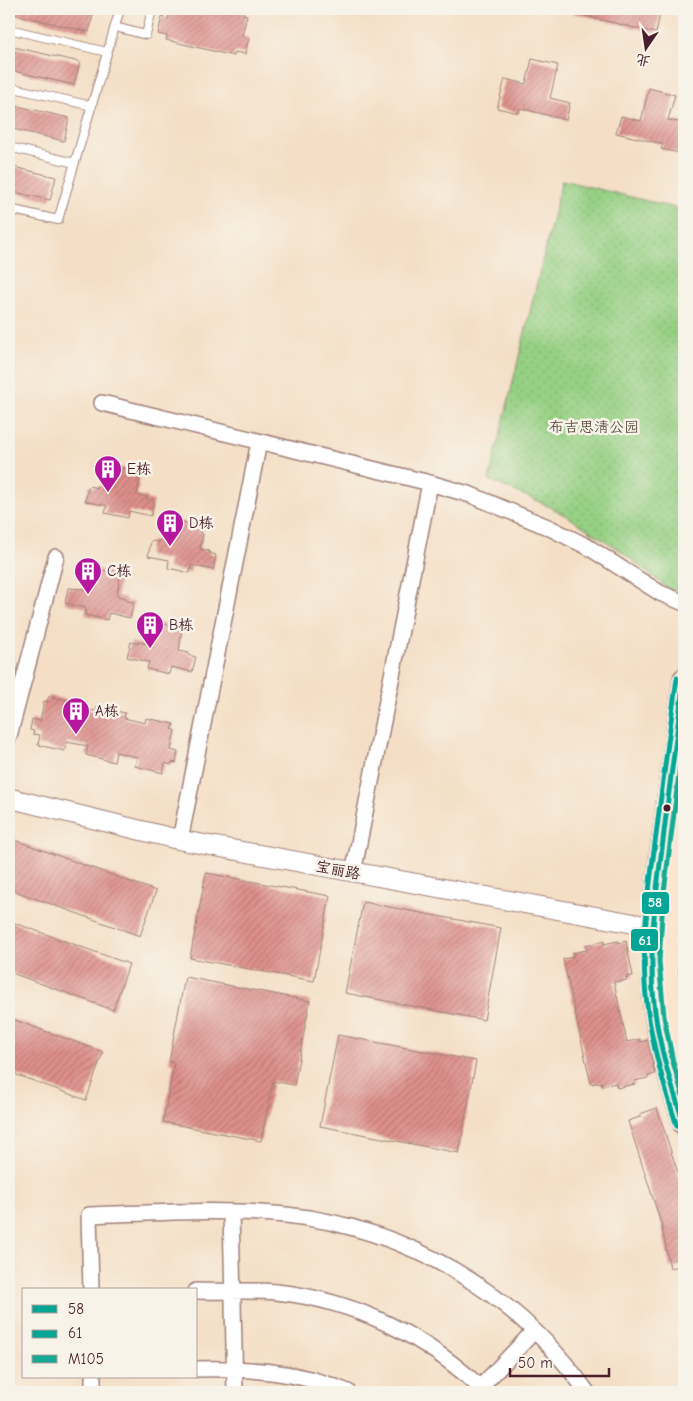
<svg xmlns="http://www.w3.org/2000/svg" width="693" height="1401" font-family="'Comic Neue','LXGW WenKai TC',sans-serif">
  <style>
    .park { fill: url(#park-dots); stroke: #707858 }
    .building { fill: url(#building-hatch) }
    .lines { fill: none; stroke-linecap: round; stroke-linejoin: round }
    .service-casing { stroke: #9f7f78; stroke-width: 10 }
    .minor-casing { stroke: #9f7f78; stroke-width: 18 }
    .tertiary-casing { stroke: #9f7f78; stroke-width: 21 }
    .secondary-casing { stroke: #9f7f78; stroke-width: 24 }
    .service { stroke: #fff; stroke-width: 8 }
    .minor { stroke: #fff; stroke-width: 15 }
    .tertiary { stroke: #fff; stroke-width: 19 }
    .secondary { stroke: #fce5cf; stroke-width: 21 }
    .bus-1-casing { stroke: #f7f3e8; stroke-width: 9 }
    .bus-2-casing { stroke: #f7f3e8; stroke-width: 9 }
    .bus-3-casing { stroke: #f7f3e8; stroke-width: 9 }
    .bus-1 { stroke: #05a696; stroke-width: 5 }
    .bus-2 { stroke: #05a696; stroke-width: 5 }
    .bus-3 { stroke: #16aa93; stroke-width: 5 }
    .bus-dot { fill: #4a1f2b; stroke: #f7f3e8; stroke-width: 2 }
    .labels { text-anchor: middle; stroke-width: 5; stroke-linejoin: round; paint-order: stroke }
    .park-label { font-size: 15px; fill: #615446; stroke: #f7f3e8 }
    .poi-label { font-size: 15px; fill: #4a1f2b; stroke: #f7f3e8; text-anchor: start }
    .street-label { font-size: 15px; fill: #4a1f2b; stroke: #f7f3e8 }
    .line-badge { stroke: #f7f3e8; stroke-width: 2 }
    .badge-label { font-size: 14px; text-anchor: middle; font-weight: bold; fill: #fff }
  </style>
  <defs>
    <pattern id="park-dots" width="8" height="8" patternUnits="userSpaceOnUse" patternTransform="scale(1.25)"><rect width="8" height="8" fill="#96d084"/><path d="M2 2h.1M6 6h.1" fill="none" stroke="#83b272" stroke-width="1.8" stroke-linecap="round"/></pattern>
    <pattern id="building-hatch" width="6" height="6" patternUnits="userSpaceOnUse" patternTransform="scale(1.25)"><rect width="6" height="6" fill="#de908c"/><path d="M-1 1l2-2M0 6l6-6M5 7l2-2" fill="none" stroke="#b67573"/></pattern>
  </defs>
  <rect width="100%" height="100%" fill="#f7f3e8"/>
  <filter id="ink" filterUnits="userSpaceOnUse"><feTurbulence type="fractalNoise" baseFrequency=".02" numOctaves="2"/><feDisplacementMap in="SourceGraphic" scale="10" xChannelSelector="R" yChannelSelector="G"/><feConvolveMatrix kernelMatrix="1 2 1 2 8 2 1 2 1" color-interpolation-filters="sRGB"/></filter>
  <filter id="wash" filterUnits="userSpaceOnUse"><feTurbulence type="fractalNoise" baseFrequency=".0096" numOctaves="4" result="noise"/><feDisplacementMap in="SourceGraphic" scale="20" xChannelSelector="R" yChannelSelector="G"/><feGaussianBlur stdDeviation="1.12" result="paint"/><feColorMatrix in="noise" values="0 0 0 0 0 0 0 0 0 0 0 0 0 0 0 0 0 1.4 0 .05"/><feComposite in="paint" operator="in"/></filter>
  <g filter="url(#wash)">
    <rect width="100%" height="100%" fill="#f4dfc6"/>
    <!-- park -->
    <path class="park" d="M562 180 684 210V592L668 589 621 551 570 518 544 504 489 480Z"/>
    <g id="blocks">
      <!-- building -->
      <path class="building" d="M9 9H87L94 10 89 32 9 13Z
        M171 9H244L243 14 247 15 242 36 249 38 245 54 235 52 234 56 166 40 167 36 158 34 162 17 168 19Z
        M574 9H661L656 33 573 13Z
        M9 46 80 62 74 85 9 70Z
        M532 59 558 65 550 98 570 103 566 120 520 108 519 113 497 108 505 79 526 84Z
        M649 88 675 95 668 120 684 123V154L661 149 663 144 616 133 621 116 641 121Z
        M9 104 69 118 64 141 9 128Z
        M9 166 56 177 50 200 9 191Z
        M113 466 141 472 137 495 147 497V499L154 501 151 516 129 511 128 518 105 513 107 506 85 501 89 486 97 488V486L106 488Z
        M175 520 203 527 201 533 203 534 200 549 209 551V553L216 555 213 570 191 565 190 573 168 568 169 560 148 556 151 541 159 542V540L169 542Z
        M92 568 120 574 117 596 126 598V601L134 602 130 618 109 613 107 620 85 615 86 608 65 603 68 588 86 589Z
        M155 622 182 628 179 651 189 653 188 655 196 657 192 672 171 667 169 674 147 669 149 662 127 657 131 642 138 644 139 642 148 644Z
        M49 696 76 702 75 708 96 711 97 707 125 713 124 718 145 723 146 718 174 724 172 729 175 730 171 750 178 752 176 763 172 762 171 765 165 763 163 773 135 766 137 757 116 752 114 762 86 755 88 746 67 742 65 751 38 745 40 735 33 734 34 731 30 730 32 719 40 721 44 701 47 702Z
        M9 838 156 891 140 936 9 889Z
        M206 873 330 896 314 981 190 958Z
        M363 902 501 928 484 1020 345 993Z
        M9 921 129 964 113 1010 9 972Z
        M604 941V944L618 941 619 943 626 941 633 976 626 977 627 980 614 982 627 1042 640 1039V1042L648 1040 655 1074 648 1076V1078L634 1081 635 1084 617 1088 616 1083 602 1086 601 1082 591 1084 563 959 573 957 572 953 587 950 585 945Z
        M185 977 310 1001 294 1085 273 1081 261 1141 163 1122 174 1063 169 1062Z
        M9 1018 103 1052 86 1100 9 1072Z
        M338 1035 476 1061 459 1153 320 1126Z
        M657 1108 684 1192V1265L670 1268 661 1223 628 1121 640 1117V1114Z"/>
    </g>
  </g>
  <g filter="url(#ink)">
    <use href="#blocks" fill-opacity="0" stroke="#9f7f78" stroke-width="1"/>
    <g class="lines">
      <!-- service casing -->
      <g class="service-casing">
        <path id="service" d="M115 27 146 35 152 9
          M9 29 107 52
          M9 87 92 106
          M9 147 75 163
          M9 209 58 220 120 9
          M671 936 684 943"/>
      </g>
      <!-- minor casing -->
      <g class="minor-casing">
        <path id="minor" d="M102 403 430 483 471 495 550 528 588 547 660 593 684 603
          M9 736 56 557
          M180 840 259 442
          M353 873 430 483
          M231 1212 235 1392
          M91 1290 89 1215C154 1213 221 1208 286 1215 407 1228 517 1293 587 1392
          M196 1291C223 1292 250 1290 276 1292 355 1300 428 1337 485 1392
          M196 1369C249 1368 299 1371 348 1392
          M93 1377V1392
          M476 1392 534 1331"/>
      </g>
      <!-- tertiary casing -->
      <g class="tertiary-casing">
        <path id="tertiary" d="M9 798 180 840 653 927 665 933"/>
      </g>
      <!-- secondary casing -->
      <g class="secondary-casing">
        <path id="secondary" d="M684 679C677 731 670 784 663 837 656 892 648 947 654 1003 659 1045 671 1084 684 1124
          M684 799C677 857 665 916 668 975 669 1008 676 1041 684 1073"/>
      </g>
      <!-- service -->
      <use href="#service" class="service"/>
      <!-- minor -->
      <use href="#minor" class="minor"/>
      <!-- tertiary -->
      <use href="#tertiary" class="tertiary"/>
      <!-- secondary -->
      <use href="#secondary" class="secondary"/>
      <!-- bus-1 casing -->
      <g class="bus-1-casing">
        <path id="bus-1" d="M684 679C677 733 669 787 663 841 656 894 648 949 654 1003 658 1044 671 1084 684 1124"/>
      </g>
      <!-- bus-2 casing -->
      <g class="bus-2-casing">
        <path id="bus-2" d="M677 678C669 733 662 788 655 843 648 897 640 951 647 1005 652 1047 664 1087 677 1126"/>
      </g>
      <!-- bus-3 casing -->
      <g class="bus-3-casing">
        <path id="bus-3" d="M684 734 663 900 659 961 664 1017 673 1062 684 1100"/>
      </g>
      <!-- bus-1 -->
      <use href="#bus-1" class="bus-1"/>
      <!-- bus-2 -->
      <use href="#bus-2" class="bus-2"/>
      <!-- bus-3 -->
      <use href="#bus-3" class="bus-3"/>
    </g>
  </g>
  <!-- icons -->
  <defs>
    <g id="building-pin" transform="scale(1.4375)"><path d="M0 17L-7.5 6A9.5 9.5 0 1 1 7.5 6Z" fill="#b5179e" stroke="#f7f3e8"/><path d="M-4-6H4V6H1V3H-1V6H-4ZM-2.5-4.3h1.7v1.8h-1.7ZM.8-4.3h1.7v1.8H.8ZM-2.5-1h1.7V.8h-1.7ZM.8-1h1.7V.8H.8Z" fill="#fff"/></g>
  </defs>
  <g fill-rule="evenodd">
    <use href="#building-pin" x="108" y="469"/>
    <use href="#building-pin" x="170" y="523"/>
    <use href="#building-pin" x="88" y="571"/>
    <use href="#building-pin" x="150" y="625"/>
    <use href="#building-pin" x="76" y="711"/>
  </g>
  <!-- markers -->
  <circle class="bus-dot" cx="667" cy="808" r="4.5"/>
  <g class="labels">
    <!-- park labels -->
    <g class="park-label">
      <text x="594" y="432">布吉思清公园</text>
    </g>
    <!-- poi labels -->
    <g class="poi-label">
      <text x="127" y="474">E栋</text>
      <text x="189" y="528">D栋</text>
      <text x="107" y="576">C栋</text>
      <text x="169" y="630">B栋</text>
      <text x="95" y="716">A栋</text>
    </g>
    <!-- street labels -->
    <g class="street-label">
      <text transform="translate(338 870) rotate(11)" y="5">宝丽路</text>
    </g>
  </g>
  <g class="line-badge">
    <rect x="641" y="891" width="29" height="24" rx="5" fill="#05a696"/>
    <rect x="630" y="928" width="29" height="24" rx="5" fill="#05a696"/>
  </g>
  <g class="badge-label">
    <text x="655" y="907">58</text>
    <text x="645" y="945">61</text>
  </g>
  <!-- margin -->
  <rect width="693" height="1401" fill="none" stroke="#f7f3e8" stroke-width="30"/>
  <!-- legend -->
  <rect x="22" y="1288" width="175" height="90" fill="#f7f3e8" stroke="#b29e9c"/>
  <rect x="32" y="1305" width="25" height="8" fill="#05a696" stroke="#b29e9c"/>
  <text x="68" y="1314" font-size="15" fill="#4a1f2b">58</text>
  <rect x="32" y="1330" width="25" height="8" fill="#05a696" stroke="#b29e9c"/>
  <text x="68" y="1338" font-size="15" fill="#4a1f2b">61</text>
  <rect x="32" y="1355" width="25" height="8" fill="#16aa93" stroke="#b29e9c"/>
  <text x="68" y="1364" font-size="15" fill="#4a1f2b">M105</text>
  <!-- north arrow -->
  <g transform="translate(646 48) rotate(193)" stroke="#f7f3e8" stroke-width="4" paint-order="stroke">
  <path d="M0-4L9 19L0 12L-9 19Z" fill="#4a1f2b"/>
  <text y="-8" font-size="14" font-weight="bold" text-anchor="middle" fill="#4a1f2b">北</text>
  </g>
  <!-- scale -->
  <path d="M510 1368v8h99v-8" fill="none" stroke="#4a1f2b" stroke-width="2.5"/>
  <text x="518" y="1368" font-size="15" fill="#4a1f2b" stroke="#f7f3e8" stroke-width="4" paint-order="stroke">50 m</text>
</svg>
